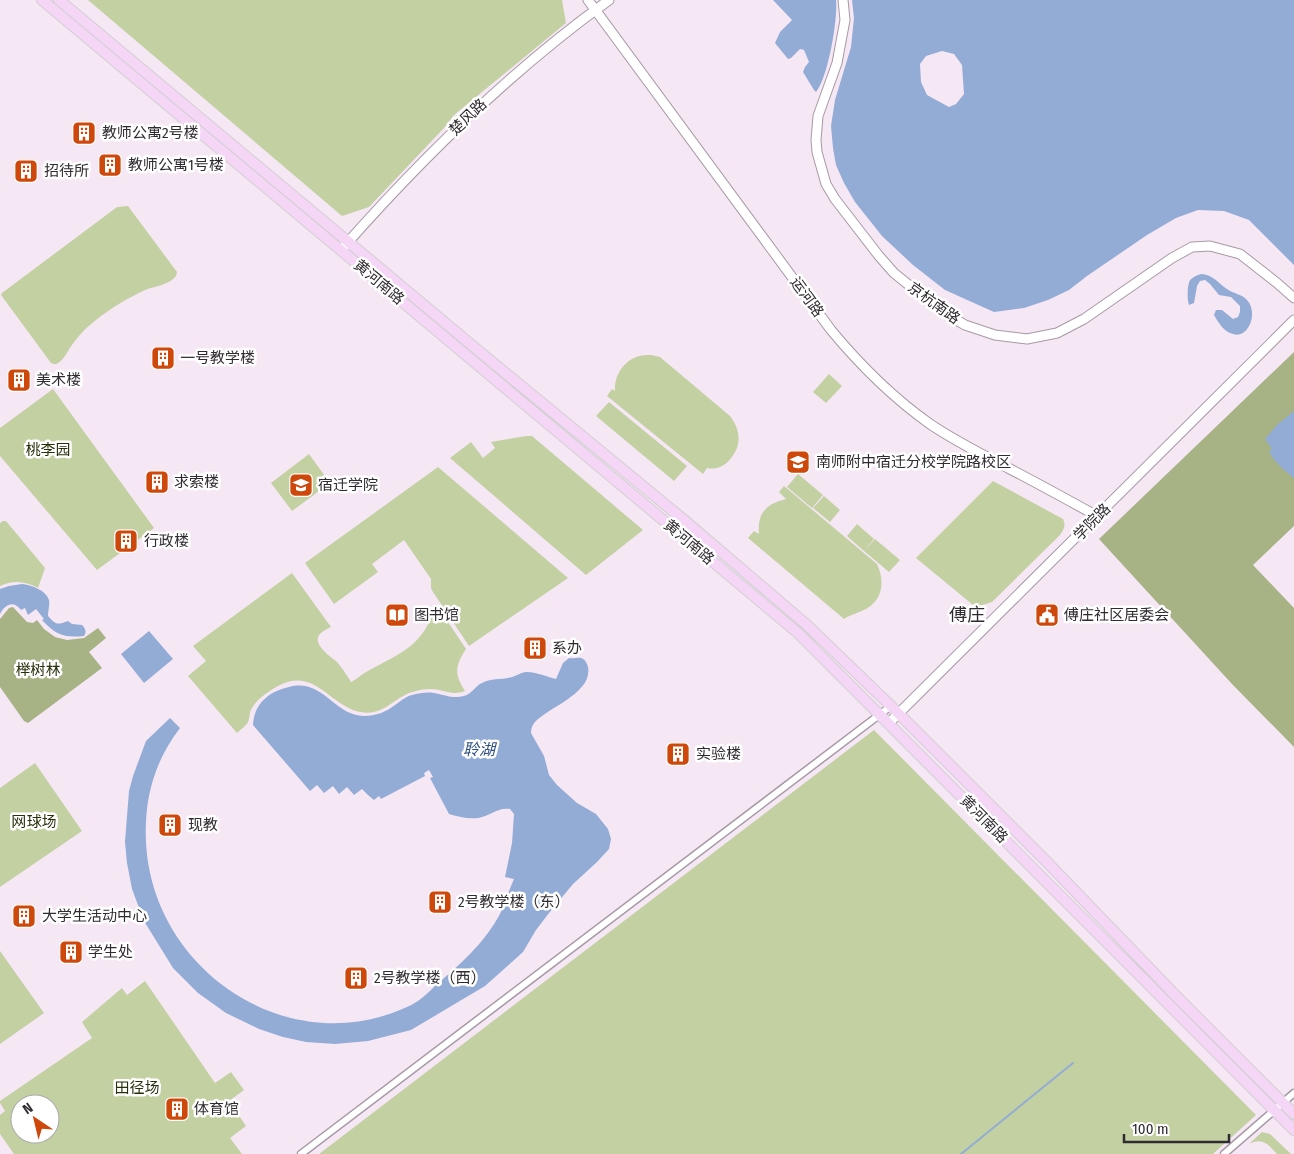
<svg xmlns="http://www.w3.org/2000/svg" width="1294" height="1154" font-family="'Fira Sans Condensed','Noto Sans SC',sans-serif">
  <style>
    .green { fill: #c3d0a2; fill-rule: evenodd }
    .forest { fill: #a7b385 }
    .water { fill: #92acd5; fill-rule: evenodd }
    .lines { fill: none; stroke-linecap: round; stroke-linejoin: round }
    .stream { stroke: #92acd5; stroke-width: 2 }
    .minor-casing { stroke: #a799a6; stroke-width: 9 }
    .tertiary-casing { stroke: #a799a6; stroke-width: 11 }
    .primary-casing { stroke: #d1d0d1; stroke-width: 12 }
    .minor { stroke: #fff; stroke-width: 6 }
    .tertiary { stroke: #fff; stroke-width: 9 }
    .primary { stroke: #f5d6f6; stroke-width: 10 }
    .labels { text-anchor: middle; stroke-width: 5; stroke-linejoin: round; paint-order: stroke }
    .street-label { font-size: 15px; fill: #302b30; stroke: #fff }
    .poi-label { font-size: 15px; fill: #302b30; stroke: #fff; text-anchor: start }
    .park-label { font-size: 15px; fill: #28300b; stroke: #fff }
    .water-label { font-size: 16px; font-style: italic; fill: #2d4f83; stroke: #fff }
    .quarter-label { font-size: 18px; fill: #302b30; stroke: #fff }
  </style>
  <rect width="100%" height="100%" fill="#f6e7f5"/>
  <!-- green -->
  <path class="green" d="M88 0H562L566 23 454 115 444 128 369 207 342 216Z
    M128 206 177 272 176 276C169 285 155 286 145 290 128 298 111 308 96 320 87 327 78 336 72 345 68 350 64 360 58 363 55 365 54 364 51 363L1 295 2 293 117 207Z
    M651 355 660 357 730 416C740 429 742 444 732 457 725 466 718 470 707 468L703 474 607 396 612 389 615 391C614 376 623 361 639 356 643 355 647 355 651 355Z
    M829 374 842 386 826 403 813 392Z
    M53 389 154 528 97 570 0 456V428Z
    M609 402 687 466 674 481 596 416Z
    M526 436H532L643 530 586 575 450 458 471 442 483 458 495 448 491 442Z
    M309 454 330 483 292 511 271 483Z
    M438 467 568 578 469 646 433 592 431 588V579L404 540 372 564 378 572 334 604 305 563Z
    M798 474 823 495 812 508 787 487Z
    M993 481 1063 519C1066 526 1064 529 1060 535L992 602 979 606 973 605 916 558Z
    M784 486 877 564C885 581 883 599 866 609 859 613 851 614 844 619L748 538 754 531 759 534C757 513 766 504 786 499L779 492Z
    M824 496 840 510 830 522 813 508Z
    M3 521H6L45 568 38 588C25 581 13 580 0 586V523Z
    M857 524 874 539 864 551 847 536Z
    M875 539 900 560 889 572 864 551Z
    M292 573 331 627C315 634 313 641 327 654 330 657 334 659 337 662 342 668 347 675 351 682 357 679 362 674 368 671 402 652 424 646 436 604L466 649C455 666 454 674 465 691 455 695 448 692 439 690 432 688 423 689 416 691 392 696 383 721 353 710 327 700 312 668 278 686 269 691 257 699 252 708 249 712 250 718 248 722 246 726 240 730 237 733L188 676 206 661 193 646Z
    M874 730 1256 1115 1213 1154H319Z
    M35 763 82 831 0 887V788Z
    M0 951 44 1013 0 1044Z
    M145 981 215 1083 231 1072 244 1090 229 1101 246 1126 230 1138 242 1154H14L0 1134V1115L5 1111 0 1103V1101L92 1038 82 1022 122 988 127 995ZM20 1104H50V1134H20Z
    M1262 1132 1270 1134 1291 1154H1277C1269 1145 1262 1137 1249 1144Z"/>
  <!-- forest -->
  <path class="forest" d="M1294 352V526L1253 565 1294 608V747L1232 684 1099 539Z
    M13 607 27 622 33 623 37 620 44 629 55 637 67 640 84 638 98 628 106 638 89 652 102 668 28 723 24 721 0 687V619L9 608Z"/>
  <!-- water -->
  <path class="water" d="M773 0H836C838 19 828 78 816 92L814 90 803 72 805 67 809 62 804 50 800 49 791 58 788 59 775 43 780 32 792 20Z
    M852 0H1294V265L1249 220 1224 211 1198 210 1176 218 1147 235 1087 276 1069 290 1048 300 1024 308 994 312 945 290 913 265 882 236 855 202 844 183 836 165 833 148 831 126 835 100 851 47 854 18ZM942 51 954 54 962 65 964 94 956 104 949 107 927 95 921 82 920 64 926 56Z
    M1201 274C1212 274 1218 283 1227 289 1234 294 1242 294 1247 300 1259 313 1248 339 1233 334 1224 332 1218 322 1214 315L1216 310H1222L1233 319 1238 317 1240 312V306L1231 297 1219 295 1210 284 1205 280 1200 281 1197 286 1194 303 1189 305C1187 299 1187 286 1190 280 1193 277 1197 275 1201 274Z
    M1294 411V478C1284 470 1275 463 1269 451L1272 449 1265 439 1277 425Z
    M22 584C31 585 46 590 49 600 50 604 48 611 48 616 56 625 57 625 68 621L72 624 82 625C85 628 87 631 84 636 64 638 56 635 42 620L44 619 36 609 28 615 25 608 21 610C14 600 5 604 0 614V589L9 586Z
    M149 631 173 659 144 683 121 654Z
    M569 658C574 659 577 657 581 658 585 659 587 663 588 667 593 693 549 707 535 722 532 725 531 729 531 733L544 756 549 775 557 785 577 803 596 814 608 829 611 839 609 849 597 862 573 884 549 913 536 930 523 952 485 986 411 1030 368 1041 335 1044 306 1042 283 1037 259 1029 226 1013 198 993 173 968 144 921 132 889 127 863 125 842 129 791 133 776 146 741 170 718 180 728C154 762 144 799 146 842 152 970 288 1062 407 1007 419 1002 428 993 437 984 461 964 485 942 500 914 505 903 509 890 514 879L505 877 512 843 514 814 510 809C497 807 491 816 478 818 468 819 459 817 449 814L430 778 433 777 429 770 424 773 425 776 381 799 379 796 374 800 368 795 362 789 354 795 347 787 339 794 333 786 324 793 317 785 310 791 253 725C254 712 258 704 268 696 275 691 281 689 289 687 323 678 334 716 364 716 376 716 386 712 395 705 401 701 405 697 412 695 419 693 427 692 434 693 445 695 453 699 464 696 472 694 475 686 482 683 491 678 502 680 512 677 516 676 522 672 526 672 532 671 549 677 556 679L563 663Z"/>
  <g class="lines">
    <!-- stream -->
    <path class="stream" d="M961 1154 1073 1063"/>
    <!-- minor casing -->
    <g class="minor-casing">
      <path id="minor" d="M301 1154 891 706
        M1224 1154 1294 1093"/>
    </g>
    <!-- tertiary casing -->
    <g class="tertiary-casing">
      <path id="tertiary" d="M588 0 831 330C860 365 892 397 930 424 955 441 983 455 1010 469 1039 484 1068 500 1097 516
        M843 0 845 20 837 63 818 116 816 140 817 152 826 184 835 199 879 256 894 273 941 311 965 325 995 335 1027 339 1057 333 1084 319 1172 258 1192 247 1210 246 1240 254 1277 283 1294 298
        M341 250C422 158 509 72 609 0
        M889 723 1294 320"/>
    </g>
    <!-- primary casing -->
    <g class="primary-casing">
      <path id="primary" d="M42 0 798 633 1294 1130
        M59 0 480 352 684 520 807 625 891 706 1045 860 1178 998 1294 1114"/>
    </g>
    <!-- minor -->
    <use href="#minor" class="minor"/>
    <!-- tertiary -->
    <use href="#tertiary" class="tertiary"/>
    <!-- primary -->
    <use href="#primary" class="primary"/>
  </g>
  <!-- icons -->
  <defs>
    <g id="building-square" transform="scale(1.25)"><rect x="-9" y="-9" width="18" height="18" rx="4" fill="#ce480b" stroke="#fff"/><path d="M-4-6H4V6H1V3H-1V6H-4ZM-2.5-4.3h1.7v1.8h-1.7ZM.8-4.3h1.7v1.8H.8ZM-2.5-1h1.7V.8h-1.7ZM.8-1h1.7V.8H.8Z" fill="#fff"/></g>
    <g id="school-square" transform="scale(1.25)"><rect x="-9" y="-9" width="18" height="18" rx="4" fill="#ce480b" stroke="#fff"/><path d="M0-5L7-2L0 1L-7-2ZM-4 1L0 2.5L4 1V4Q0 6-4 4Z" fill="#fff"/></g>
    <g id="university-square" transform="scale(1.25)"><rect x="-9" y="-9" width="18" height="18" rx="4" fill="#ce480b" stroke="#fff"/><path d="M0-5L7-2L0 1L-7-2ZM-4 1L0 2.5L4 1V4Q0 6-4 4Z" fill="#fff"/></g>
    <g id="library-square" transform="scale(1.25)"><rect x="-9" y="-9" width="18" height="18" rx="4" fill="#ce480b" stroke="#fff"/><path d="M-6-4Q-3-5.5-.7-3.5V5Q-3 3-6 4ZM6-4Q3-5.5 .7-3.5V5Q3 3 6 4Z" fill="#fff"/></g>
    <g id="civic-square" transform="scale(1.25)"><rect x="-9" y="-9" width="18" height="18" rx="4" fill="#ce480b" stroke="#fff"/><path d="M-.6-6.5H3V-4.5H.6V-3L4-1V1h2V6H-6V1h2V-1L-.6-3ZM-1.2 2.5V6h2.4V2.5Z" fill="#fff"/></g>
  </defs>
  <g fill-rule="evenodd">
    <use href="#building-square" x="84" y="133"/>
    <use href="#building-square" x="110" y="165"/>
    <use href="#building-square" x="26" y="171"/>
    <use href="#building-square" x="163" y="358"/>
    <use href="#building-square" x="19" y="380"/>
    <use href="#school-square" x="798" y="462"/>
    <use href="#building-square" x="157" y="482"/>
    <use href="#university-square" x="301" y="485"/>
    <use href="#building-square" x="126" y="541"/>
    <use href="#library-square" x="397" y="615"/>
    <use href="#civic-square" x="1047" y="615"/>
    <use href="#building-square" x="535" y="648"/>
    <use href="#building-square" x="678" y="754"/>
    <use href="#building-square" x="170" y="825"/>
    <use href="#building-square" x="440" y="902"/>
    <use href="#building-square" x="24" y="916"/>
    <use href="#building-square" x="71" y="952"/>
    <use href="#building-square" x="356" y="978"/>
    <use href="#building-square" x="177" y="1109"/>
  </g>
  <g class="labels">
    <!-- street labels -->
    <g class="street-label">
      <text transform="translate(468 117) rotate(-44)" y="5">楚风路</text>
      <text transform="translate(379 282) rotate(40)" y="5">黄河南路</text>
      <text transform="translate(807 297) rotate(54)" y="5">运河路</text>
      <text transform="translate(934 303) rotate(36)" y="5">京杭南路</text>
      <text transform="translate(1092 522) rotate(-45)" y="5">学院路</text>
      <text transform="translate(689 542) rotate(40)" y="5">黄河南路</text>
      <text transform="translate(984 819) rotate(45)" y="5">黄河南路</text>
    </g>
    <!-- poi labels -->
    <g class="poi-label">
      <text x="102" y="138">教师公寓2号楼</text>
      <text x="128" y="170">教师公寓1号楼</text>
      <text x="44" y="176">招待所</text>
      <text x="180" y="363">一号教学楼</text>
      <text x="36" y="385">美术楼</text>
      <text x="816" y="467">南师附中宿迁分校学院路校区</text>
      <text x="174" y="487">求索楼</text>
      <text x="318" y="490">宿迁学院</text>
      <text x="144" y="546">行政楼</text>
      <text x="414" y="620">图书馆</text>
      <text x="1064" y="620">傅庄社区居委会</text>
      <text x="552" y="653">系办</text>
      <text x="696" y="759">实验楼</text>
      <text x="188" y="830">现教</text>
      <text x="458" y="907">2号教学楼（东）</text>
      <text x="42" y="921">大学生活动中心</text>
      <text x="88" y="957">学生处</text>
      <text x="374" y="983">2号教学楼（西）</text>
      <text x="194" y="1114">体育馆</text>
    </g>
    <!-- park labels -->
    <g class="park-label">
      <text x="48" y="455">桃李园</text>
      <text x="38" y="675">榉树林</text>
      <text x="34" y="827">网球场</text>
      <text x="137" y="1093">田径场</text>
    </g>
    <!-- water labels -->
    <g class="water-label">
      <text x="479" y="755">聆湖</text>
    </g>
    <!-- quarter labels -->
    <g class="quarter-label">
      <text x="967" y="621">傅庄</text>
    </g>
  </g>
  <!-- north arrow -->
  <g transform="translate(35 1119) rotate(325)"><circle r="24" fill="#ffffff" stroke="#acaaac"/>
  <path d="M0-4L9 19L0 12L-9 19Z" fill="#ce480b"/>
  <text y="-8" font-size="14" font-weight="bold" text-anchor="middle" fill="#302b30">N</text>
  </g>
  <!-- scale -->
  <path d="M1124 1134v8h105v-8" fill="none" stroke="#302b30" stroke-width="2.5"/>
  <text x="1132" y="1134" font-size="15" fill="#302b30" stroke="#ffffff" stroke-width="4" paint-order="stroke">100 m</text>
</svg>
